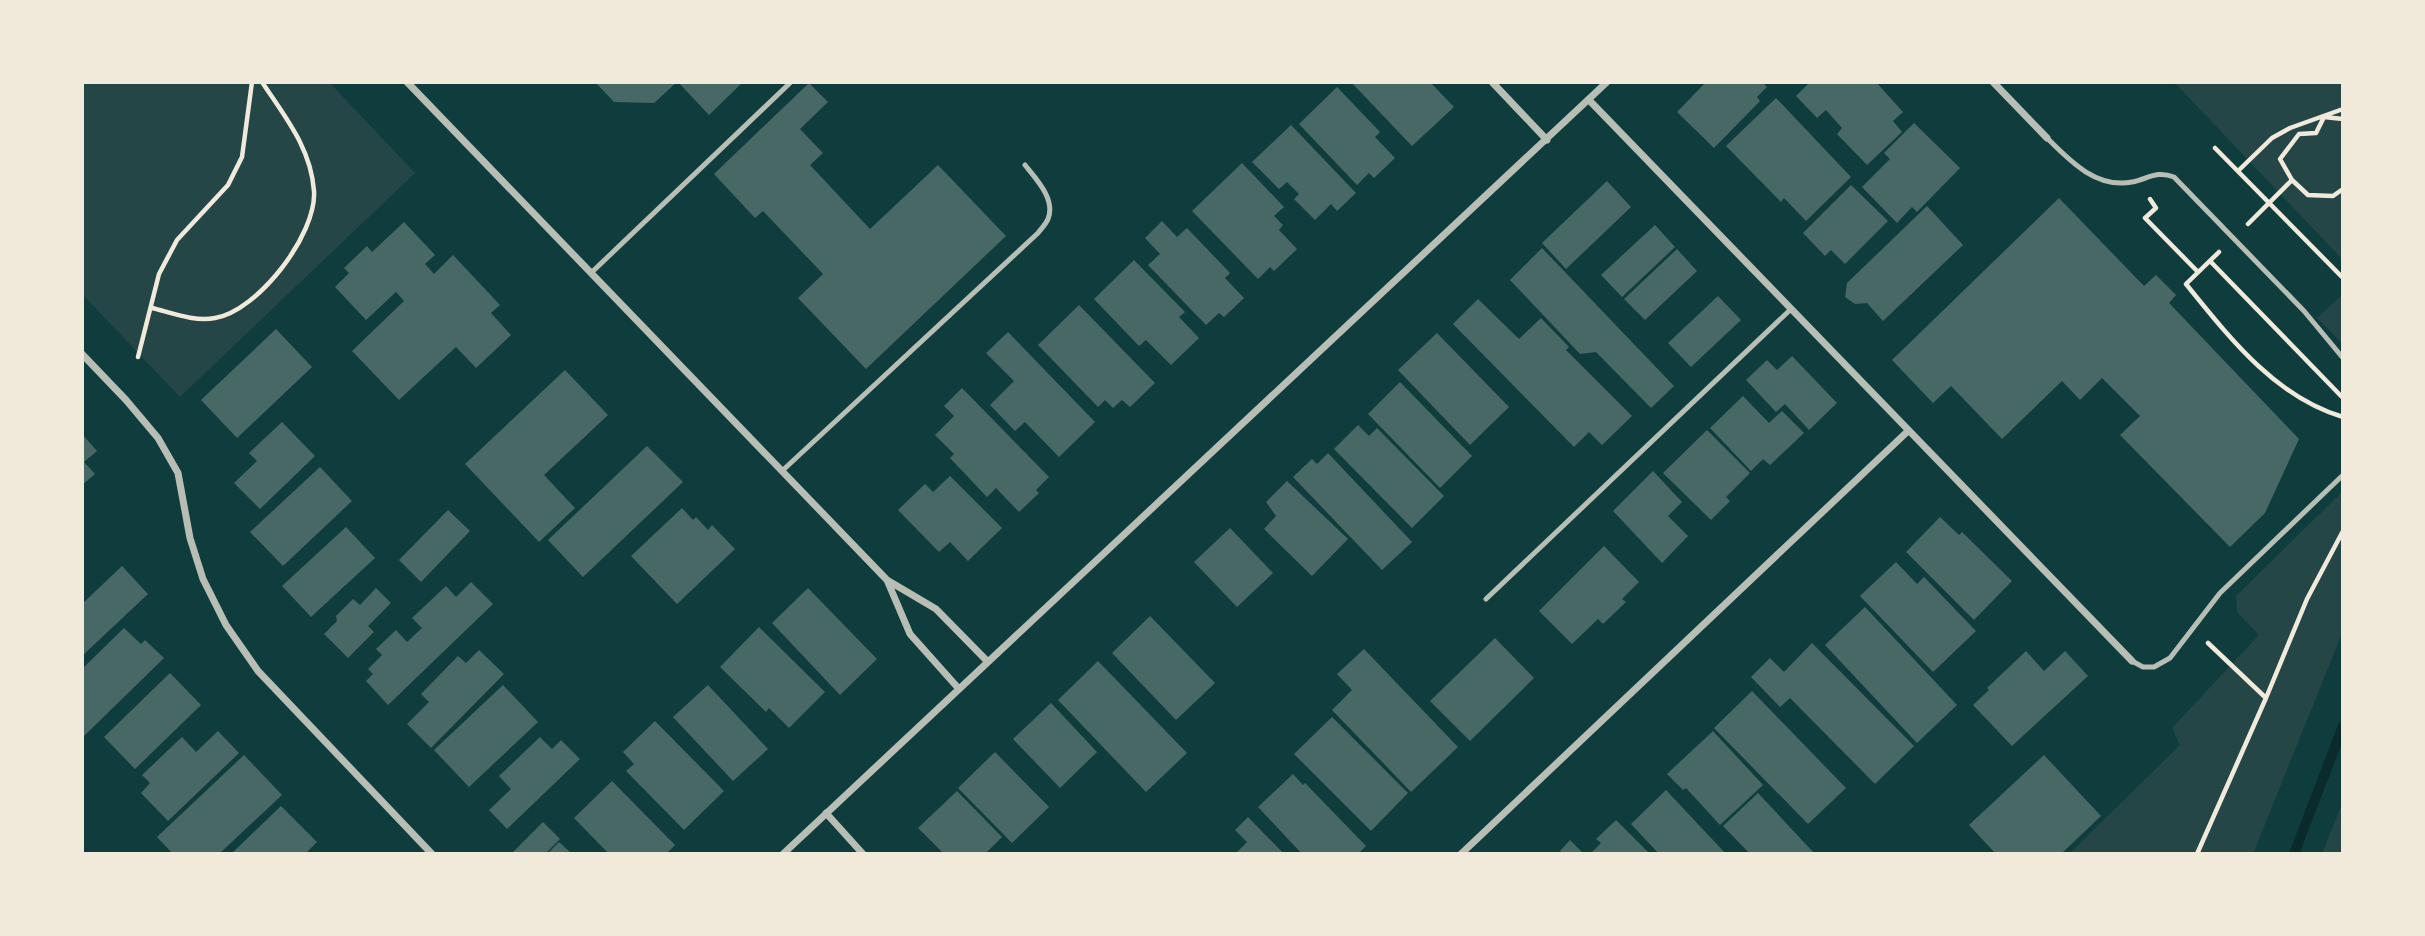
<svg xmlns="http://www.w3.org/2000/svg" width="2425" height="936" font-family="'Asap Condensed',sans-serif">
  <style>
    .green { fill: #244646 }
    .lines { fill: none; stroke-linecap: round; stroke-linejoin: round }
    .stream { stroke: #0a2a2b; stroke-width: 10 }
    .building { fill: #486865 }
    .path { stroke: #f1e9da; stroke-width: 4.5 }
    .service { stroke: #b8beb3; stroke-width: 5 }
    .minor { stroke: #b8beb3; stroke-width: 7 }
  </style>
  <rect width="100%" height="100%" fill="#0f3d3e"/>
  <!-- green -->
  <path class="green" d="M82 82H329L415 173 180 397 82 294Z
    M2174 82H2343V260Z
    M2343 294V344L2317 318Z
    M2343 491V631L2253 854H2069L2180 745 2172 728 2259 635 2237 612 2236 596Z
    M2343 801V854H2322Z"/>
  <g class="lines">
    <!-- stream -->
    <path class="stream" d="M2294 854 2343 726"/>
  </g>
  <!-- building -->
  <path class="building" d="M595 82H677L654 103 614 102Z
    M678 82H743L709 115Z
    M1351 82H1430L1454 107 1412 146Z
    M1706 82H1762L1767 87 1757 97 1760 101 1714 148 1677 112Z
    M1810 82H1876L1903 112 1893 121 1902 132 1867 165 1837 134 1842 128 1826 110 1817 118 1796 96Z
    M809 83 828 102 800 129 823 153 810 165 870 229 938 165 1006 236 866 369 798 298 823 274 763 211 755 218 714 174Z
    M1337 87 1380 132 1375 137 1395 158 1374 178 1369 173 1357 185 1299 124Z
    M1776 98 1851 177 1806 221 1784 198 1781 202 1726 146Z
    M1914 123 1960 168 1917 212 1912 207 1897 223 1862 187 1890 159 1884 153Z
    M1291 125 1356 193 1337 211 1331 204 1315 220 1294 199 1299 194 1287 182 1279 189 1252 162Z
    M1242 163 1284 207 1274 216 1283 225 1279 230 1297 249 1274 271 1270 267 1258 279 1192 211Z
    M1607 181 1631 207 1566 269 1542 243Z
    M1851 185 1888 221 1845 264 1831 250 1825 256 1803 233Z
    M2059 198 2144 286 2156 275 2176 295 2169 303 2299 439 2265 513 2230 547 2120 435 2140 416 2102 378 2080 400 2062 381 2002 439 1951 386 1933 403 1892 360Z
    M1927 206 1963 245 1883 321 1867 303 1855 304 1845 297 1847 283Z
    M1162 221 1177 237 1187 228 1230 273 1225 278 1244 298 1224 317 1219 313 1206 325 1148 265 1160 254 1145 238Z
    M404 222 435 255 425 264 434 274 453 255 500 305 491 313 511 335 476 368 456 347 399 400 352 351 404 301 396 292 366 320 335 287 349 273 344 268 367 246 372 252Z
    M1655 225 1675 247 1622 297 1601 275Z
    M1542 248 1674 386 1651 408 1596 352 1580 354 1510 280Z
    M1677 249 1697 271 1645 320 1624 299Z
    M1134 260 1185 312 1179 317 1199 338 1171 365 1146 340 1139 346 1094 299Z
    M1718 296 1741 320 1691 367 1668 343Z
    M1478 299 1519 339 1541 318 1569 347 1566 350 1632 416 1602 445 1589 432 1574 447 1453 324Z
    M1079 305 1155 383 1130 407 1122 400 1113 408 1105 400 1098 407 1038 345Z
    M276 329 312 367 237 438 201 400Z
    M1008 332 1095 422 1059 457 1025 422 1015 431 990 405 1014 381 986 353Z
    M1437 333 1509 407 1470 445 1398 370Z
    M1792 356 1837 403 1809 430 1785 404 1776 412 1746 380 1767 360 1777 370Z
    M565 370 608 415 544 475 575 508 539 542 465 464Z
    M1400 382 1472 456 1440 488 1368 414Z
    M962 388 1049 477 1036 490 1039 493 1019 512 996 488 987 497 950 458 954 454 935 435 954 416 944 406Z
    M1743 396 1769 423 1782 411 1804 433 1770 465 1763 459 1751 471 1710 428Z
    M282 422 315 456 260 509 234 483 257 461 249 453Z
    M1358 425 1369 436 1377 428 1444 496 1412 528 1334 449Z
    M1707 430 1750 473 1726 497 1730 501 1711 520 1663 473Z
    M82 434 97 451 84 462 95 474 82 485Z
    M647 446 683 482 583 577 548 540Z
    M1328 453 1412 542 1382 570 1293 477 1312 459 1317 464Z
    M320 467 352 501 283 566 250 532Z
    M1653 471 1682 502 1668 516 1688 536 1662 563 1613 511Z
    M950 476 1002 528 968 561 950 542 939 552 898 510 925 484 933 492Z
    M1287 481 1348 539 1312 576 1264 529 1276 516 1266 502Z
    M682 508 693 520 696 517 708 530 712 525 735 549 677 604 631 556Z
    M448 510 470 531 421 582 399 560Z
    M1940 517 1959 535 1962 532 2012 581 1974 620 1906 552Z
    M346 527 375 558 311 617 282 586Z
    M1230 528 1273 573 1237 607 1194 562Z
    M1604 546 1639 582 1622 599 1626 602 1603 624 1598 619 1572 644 1539 611Z
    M1896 562 1917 584 1924 577 1976 631 1933 672 1860 596Z
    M122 566 148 594 82 656V604Z
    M471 582 493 604 388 705 366 681 373 674 368 669 382 655 376 649 396 630 407 642 422 628 412 618 446 586 456 597Z
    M376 588 391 603 368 626 374 632 348 658 324 634 337 621 336 616 353 599 360 605Z
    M808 588 877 659 840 695 772 623Z
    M1865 607 1957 705 1917 743 1825 645Z
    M1150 616 1215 683 1176 720 1112 653Z
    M759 627 825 692 789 728 769 708 766 712 720 667Z
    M124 628 141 644 145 640 164 658 82 738V669Z
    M1495 638 1534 678 1470 741 1430 701Z
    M1812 643 1914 746 1875 784 1790 698 1780 707 1751 677 1770 658 1784 672Z
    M1364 649 1458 747 1411 792 1332 710 1352 690 1337 674Z
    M479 650 504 674 431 748 407 724 429 702 421 694 458 656 466 663Z
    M2026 651 2044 671 2065 651 2088 676 2012 746 1973 705 1989 690 1987 688Z
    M1098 661 1187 753 1146 792 1058 700Z
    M170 673 201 705 135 769 104 737Z
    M503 685 538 722 469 787 434 750Z
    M708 685 768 749 733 781 673 717Z
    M1752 691 1846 788 1808 824 1714 728Z
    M1051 703 1097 752 1060 788 1013 739Z
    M1332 717 1408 793 1371 831 1294 754Z
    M655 721 724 791 684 830 626 771 634 764 623 752Z
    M218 731 239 753 168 821 141 793 150 783 142 775 182 737 196 752Z
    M1713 731 1763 785 1720 825 1686 788 1683 790 1667 774Z
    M540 737 552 749 561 740 580 759 507 829 489 810 511 789 499 776Z
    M995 752 1049 807 1012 843 958 788Z
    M244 755 282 795 219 854H173L157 837Z
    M2044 755 2101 816 2061 854H1996L1969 825Z
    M1293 774 1303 785 1305 783 1366 846 1358 854H1302L1258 807Z
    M612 781 675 845 666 854H609L574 818Z
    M1666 790 1726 854H1659L1631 824Z
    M957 791 1002 837 985 854H944L918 828Z
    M1758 793 1815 854H1750L1723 826Z
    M281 806 317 842 305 854H231Z
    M1248 817 1284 854H1239L1237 852 1247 842 1235 830Z
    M1616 820 1650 854H1590L1601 843 1596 839Z
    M543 822 560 839 545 854H511Z
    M1570 840 1584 854H1563L1560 851Z
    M559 842 572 854H547Z"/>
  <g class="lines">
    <!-- path -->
    <path class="path" d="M2343 119 2324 117 2316 133 2299 134 2280 159 2292 180 2308 195 2333 196 2343 189
      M2215 148 2343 278
      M2238 171 2272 138 2290 128 2343 109
      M2150 199 2156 208 2145 218 2198 272
      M2248 224 2292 180
      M2219 252 2186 284C2229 337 2275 397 2343 417
      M2210 261 2343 398
      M152 308C172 313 195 322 215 318 258 311 317 234 314 191 311 148 285 117 262 82
      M138 357 159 274 177 240 228 185 242 157 252 82
      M2208 643 2266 698
      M2197 854 2266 698 2307 599 2343 531"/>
    <!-- service -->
    <path class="service" d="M2047 138C2069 160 2096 189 2132 182 2148 179 2156 170 2174 177L2304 311 2343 358
      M591 273 791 82
      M782 471 1038 233C1041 229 1046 224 1048 219 1056 199 1036 179 1025 165
      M1486 599 1791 309
      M2132 661 2143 667H2154L2170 658 2220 593 2343 475"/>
    <!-- minor -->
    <path class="minor" d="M407 82 887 580 936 609 988 662
      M1492 82 1547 140
      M1993 82 2047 138
      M1589 100 2132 661
      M82 354 126 400 158 438 178 473 190 538 203 579 226 625 258 671 432 854
      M887 580 910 634 959 689
      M826 813 863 854
      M783 854 1607 82
      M1461 854 1908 431"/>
  </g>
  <!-- border -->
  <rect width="2425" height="936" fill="none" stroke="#f1e9da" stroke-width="168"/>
</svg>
